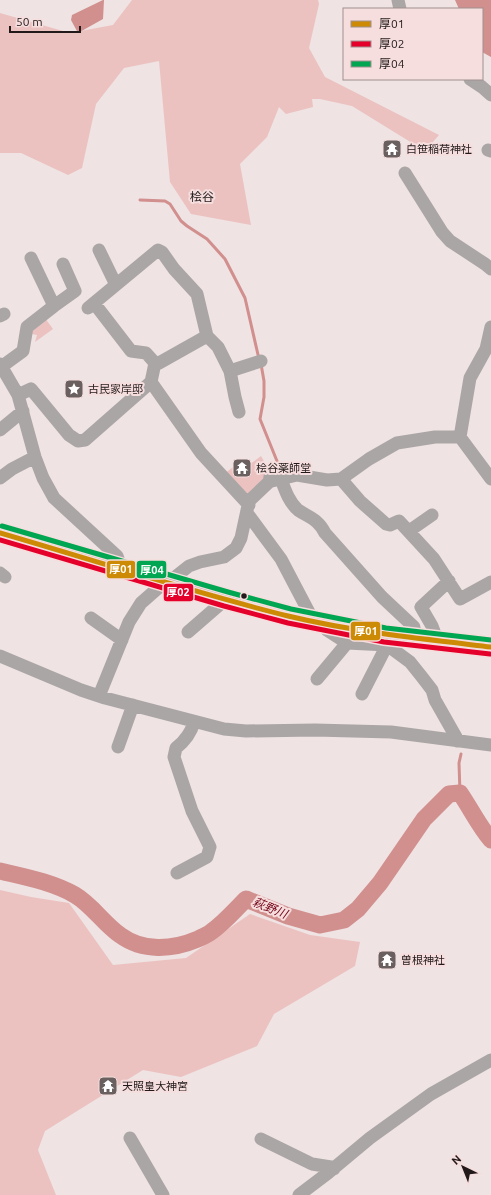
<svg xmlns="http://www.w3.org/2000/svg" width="491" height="1195" font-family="Ubuntu,'Noto Sans JP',sans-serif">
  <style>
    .green { fill: #ebc2c0 }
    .water { fill: #d18f8e }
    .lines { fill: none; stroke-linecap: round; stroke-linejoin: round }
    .stream { stroke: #d18f8e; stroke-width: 3 }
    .river { stroke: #d18f8e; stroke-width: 17 }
    .minor { stroke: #aba6a6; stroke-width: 13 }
    .highway { stroke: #aaa3a3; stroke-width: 19 }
    .bus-1-casing { stroke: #f5dedd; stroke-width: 8 }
    .bus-2-casing { stroke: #f5dedd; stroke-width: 8 }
    .bus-3-casing { stroke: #f5dedd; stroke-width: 8 }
    .bus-1 { stroke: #cc8a05; stroke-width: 5 }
    .bus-2 { stroke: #e4002b; stroke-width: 5 }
    .bus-3 { stroke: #00a651; stroke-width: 5 }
    .bus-dot { fill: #221a1a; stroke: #f5dedd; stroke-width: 1.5 }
    .labels { text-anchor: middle; stroke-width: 4; stroke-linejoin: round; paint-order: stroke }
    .poi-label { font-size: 11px; fill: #221a1a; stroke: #f5dedd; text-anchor: start }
    .neighbourhood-label { font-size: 12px; fill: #221a1a; stroke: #f5dedd }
    .water-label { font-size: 12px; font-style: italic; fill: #730015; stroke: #f5dedd }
    .line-badge { stroke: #f5dedd; stroke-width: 1.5 }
    .badge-label { font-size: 11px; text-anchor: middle; font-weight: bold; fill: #fff }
  </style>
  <rect width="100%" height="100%" fill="#efe3e3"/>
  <!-- green -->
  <path class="green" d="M132 0H318L319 4 309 48 325 77 439 135 425 151 352 106 320 99H312L313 107 286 114 279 107 267 137 240 164 251 225 191 214 170 182 159 61 124 68 96 104 82 168 68 175 21 153H0V13L70 33 113 25Z
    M45 318 53 329 35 342 37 335 32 334 30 329Z
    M261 456C274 476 261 482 248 496L224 474 237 464 242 470Z
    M0 890 31 897 69 903 113 965 186 958 250 914 310 935 360 942 355 966 274 1014 257 1046 181 1077 143 1070 45 1131 38 1150 56 1195H0Z"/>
  <!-- water -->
  <path class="water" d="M103 0H104L103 19 78 33 71 20 72 15Z
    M455 0H491V57L482 52V9H459Z"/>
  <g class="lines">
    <!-- stream -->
    <path class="stream" d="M140 200 165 201 170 204 181 221 187 226 207 239 225 259 245 298 259 359
      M261 364 264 381V397L260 419 279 466 278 473
      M460 793 459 763 461 754"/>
    <!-- river -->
    <path class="river" d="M0 871C25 877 52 882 75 895 92 905 104 924 120 935 143 952 172 950 198 939 202 937 207 935 211 932 224 923 235 910 246 899L288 916 320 925 344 920 358 909 380 883 424 819 449 794 460 793C471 809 479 826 491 840"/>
    <!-- minor -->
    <path class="minor" d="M398 0 400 9
      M470 79 482 87 491 95
      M488 150 491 151
      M405 173 442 232 450 241 485 264 491 269
      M99 250 116 285
      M94 303 131 351 146 353 155 363 151 382 201 453 249 505
      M54 306 75 291 63 264
      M88 308 158 250 162 252 174 269 197 294 207 336 218 347 230 371 235 397 239 412
      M0 316 4 314
      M491 327 486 349 470 378 460 437 491 479
      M155 363H159L207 336
      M0 364 18 395 35 457 43 478 54 498 117 556 121 567
      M1 367 23 351 27 327 54 306 31 258
      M230 371 261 361
      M18 395 31 389 69 435 78 441 85 440 151 382
      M0 430 23 411
      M0 478 12 469 35 457
      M281 479C285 490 289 502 298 510 310 518 318 519 325 533L382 597 414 627V639
      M341 479 360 501 386 524 390 525 399 521 434 559 460 599 491 582
      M272 481 297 475 327 480 341 479 369 459 397 443 435 437H460
      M247 513 281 559 313 620
      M409 531 432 515
      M0 573 5 577
      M91 618 122 640
      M188 632 226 599
      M385 635 387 645 410 662 422 677 432 690 435 700 456 737 457 741
      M438 642 432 626 421 607 449 581
      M347 643 387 645 362 694
      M0 656 81 690 105 698 224 729 246 731 315 730 391 732 491 745
      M317 679 347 643 327 630V623
      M99 696 129 622 141 603 166 581H170L189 566 200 562 224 557 236 548 241 538 249 501 269 482 271 472
      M118 747 133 705
      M177 873 207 857 210 847 192 811 174 757 176 748C185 741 191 733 194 722
      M130 1138 163 1195
      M261 1139 312 1164 331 1167 334 1169
      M299 1195 328 1173 370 1138 431 1094 491 1060"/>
    <!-- highway -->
    <path class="highway" d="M0 533 226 599 289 616 385 635 491 647"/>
    <!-- bus-1 casing -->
    <g class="bus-1-casing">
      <path id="bus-1" d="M0 533C96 561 191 592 288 616 355 632 423 639 491 647"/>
    </g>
    <!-- bus-2 casing -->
    <g class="bus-2-casing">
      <path id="bus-2" d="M0 540 224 606 288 623 384 642 490 654"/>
    </g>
    <!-- bus-3 casing -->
    <g class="bus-3-casing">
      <path id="bus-3" d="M2 526 228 592 291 609 386 628 491 640"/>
    </g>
    <!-- bus-1 -->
    <use href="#bus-1" class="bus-1"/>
    <!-- bus-2 -->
    <use href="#bus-2" class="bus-2"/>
    <!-- bus-3 -->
    <use href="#bus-3" class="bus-3"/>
  </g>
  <!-- icons -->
  <defs>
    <g id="temple-square" transform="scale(1)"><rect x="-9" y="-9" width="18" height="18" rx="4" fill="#6a6060" stroke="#f5dedd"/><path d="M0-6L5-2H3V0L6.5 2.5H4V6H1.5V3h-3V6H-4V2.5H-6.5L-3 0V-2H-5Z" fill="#fff"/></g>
    <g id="sight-square" transform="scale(1)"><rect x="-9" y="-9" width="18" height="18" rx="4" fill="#6a6060" stroke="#f5dedd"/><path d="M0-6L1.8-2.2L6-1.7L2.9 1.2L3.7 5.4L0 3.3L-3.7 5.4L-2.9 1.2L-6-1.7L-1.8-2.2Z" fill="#fff"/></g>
  </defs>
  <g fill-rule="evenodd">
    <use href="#temple-square" x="392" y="149"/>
    <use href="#sight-square" x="74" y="389"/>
    <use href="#temple-square" x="242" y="468"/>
    <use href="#temple-square" x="387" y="960"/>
    <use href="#temple-square" x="108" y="1086"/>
  </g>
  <!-- markers -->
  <circle class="bus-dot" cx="244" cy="596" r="3.5"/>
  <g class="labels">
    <!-- poi labels -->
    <g class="poi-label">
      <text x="406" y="153">白笹稲荷神社</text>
      <text x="88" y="393">古民家岸邸</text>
      <text x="256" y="472">桧谷薬師堂</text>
      <text x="401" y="964">曽根神社</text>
      <text x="122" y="1090">天照皇大神宮</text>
    </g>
    <!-- neighbourhood labels -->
    <g class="neighbourhood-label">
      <text x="202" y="201">桧谷</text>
    </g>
    <!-- water labels -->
    <g class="water-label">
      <text transform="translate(270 908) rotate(22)" y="4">萩野川</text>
    </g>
  </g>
  <g class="line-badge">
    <rect x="106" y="560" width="30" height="19" rx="4" fill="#cc8a05"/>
    <rect x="136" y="560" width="31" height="19" rx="4" fill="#00a651"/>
    <rect x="163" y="583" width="31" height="19" rx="4" fill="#e4002b"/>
    <rect x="350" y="621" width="31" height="20" rx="4" fill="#cc8a05"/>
  </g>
  <g class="badge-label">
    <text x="121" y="573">厚01</text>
    <text x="152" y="574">厚04</text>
    <text x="178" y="596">厚02</text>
    <text x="366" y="635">厚01</text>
  </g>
  <!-- legend -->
  <rect x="343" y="8" width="140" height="72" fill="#f5dedd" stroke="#a1908f"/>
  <rect x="351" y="21" width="20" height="6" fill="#cc8a05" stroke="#a1908f"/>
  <text x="379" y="28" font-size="12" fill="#221a1a">厚01</text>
  <rect x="351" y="41" width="20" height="6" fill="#e4002b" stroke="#a1908f"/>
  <text x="379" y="48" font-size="12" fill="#221a1a">厚02</text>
  <rect x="351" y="61" width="20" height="6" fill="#00a651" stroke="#a1908f"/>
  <text x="379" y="68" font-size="12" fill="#221a1a">厚04</text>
  <!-- north arrow -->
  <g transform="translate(463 1167) rotate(317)" stroke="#f5dedd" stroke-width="3" paint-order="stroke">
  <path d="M0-3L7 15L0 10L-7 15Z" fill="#221a1a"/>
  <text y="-6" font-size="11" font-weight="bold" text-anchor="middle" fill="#221a1a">N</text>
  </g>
  <!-- scale -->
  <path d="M10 26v6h70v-6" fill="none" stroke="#221a1a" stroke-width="2"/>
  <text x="16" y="26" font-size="12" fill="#221a1a" stroke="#f5dedd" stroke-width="3" paint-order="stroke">50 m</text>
</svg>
